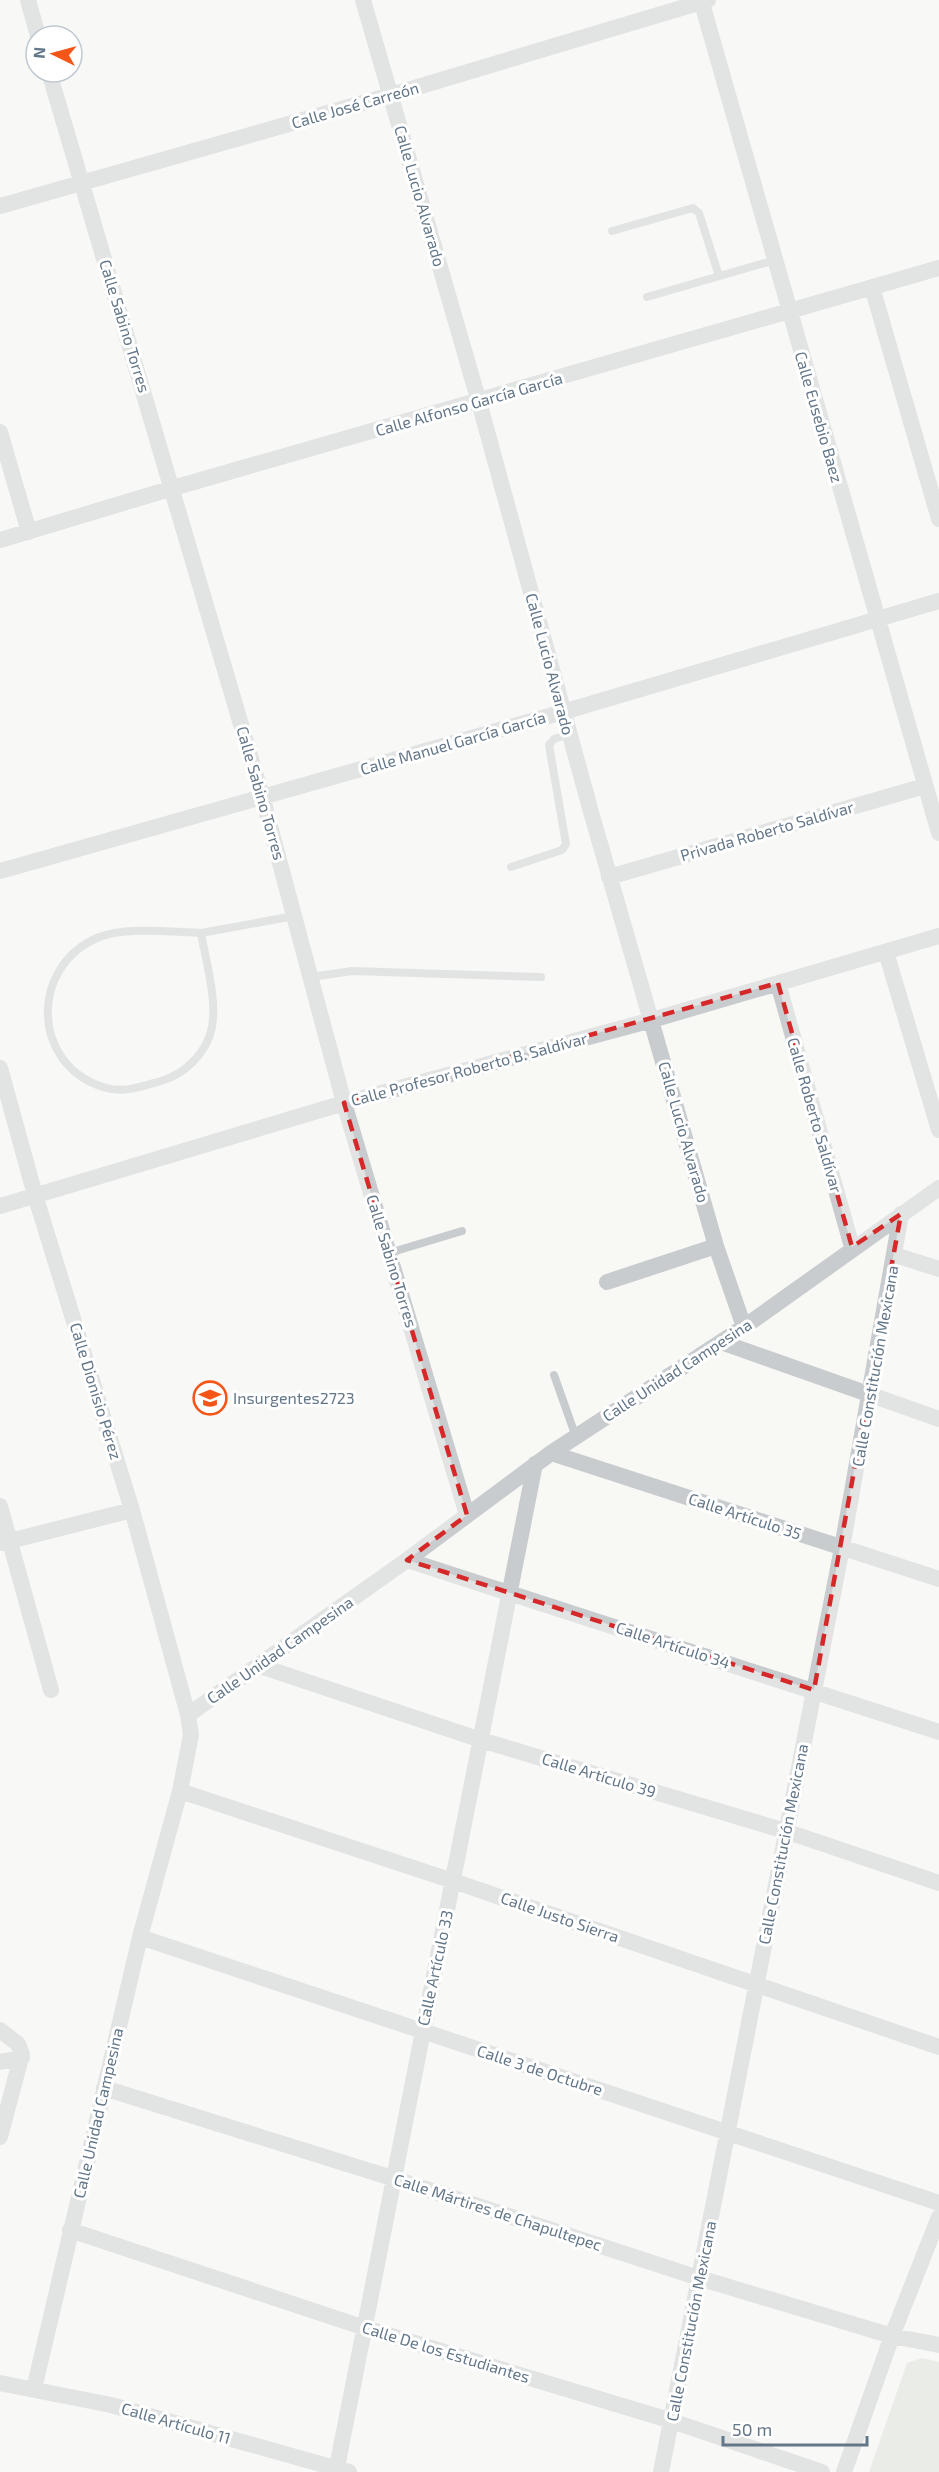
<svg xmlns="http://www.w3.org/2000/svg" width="939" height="2472" font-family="'Exo 2',sans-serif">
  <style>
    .green { fill: #d9e1d6 }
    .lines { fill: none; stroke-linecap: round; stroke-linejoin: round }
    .lane { stroke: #c8cccf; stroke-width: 8 }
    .street { stroke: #c8cccf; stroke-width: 16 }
    .marked { fill: none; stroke: #d62828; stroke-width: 4.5; stroke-dasharray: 12 8; stroke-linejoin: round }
    .labels { text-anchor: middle; stroke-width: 6; stroke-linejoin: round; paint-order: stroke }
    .street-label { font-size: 16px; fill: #647789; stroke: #fff }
    .poi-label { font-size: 16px; fill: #647789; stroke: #fff; text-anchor: start }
  </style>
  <rect width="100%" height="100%" fill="#f8f8f5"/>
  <!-- green -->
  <path class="green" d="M922 2358 939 2362V2472H869L907 2363Z"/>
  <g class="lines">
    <!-- lane -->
    <path class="lane" d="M612 231 693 208 699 213 719 276
      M647 297 775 260
      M511 867 562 850 566 844 549 745 554 739 569 734
      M201 933C172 932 124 926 97 938 30 967 31 1064 103 1087 123 1094 143 1086 161 1081 185 1074 207 1053 212 1027 217 998 206 962 201 933L294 916
      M311 977 352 971 541 977
      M389 1253 462 1231
      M554 1375 576 1437"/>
    <!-- street -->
    <path class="street" d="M28 0 38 36
      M363 0 479 402 591 812 716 1246 744 1327
      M701 0 939 833
      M49 72 262 796 344 1103 467 1515
      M0 206 391 95 708 0
      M872 287 939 519
      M0 432 29 532
      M0 540 173 488 939 268
      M0 871 563 712 939 601
      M609 877 925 786
      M886 952 939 1130
      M778 983 852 1247
      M0 1068 35 1195 132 1510 188 1715 191 1735 180 1791 140 1937 34 2389
      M0 1206 344 1103 652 1020 939 936
      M895 1255 939 1269
      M607 1282 716 1246
      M721 1342 939 1419
      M551 1453 939 1579
      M0 1506 51 1690
      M2 1543 132 1510
      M407 1560 939 1732
      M260 1666 481 1740 785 1831 939 1883
      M188 1715 407 1560 551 1453 744 1327 939 1188
      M180 1791 453 1881 939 2047
      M140 1937 939 2203
      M0 2030 18 2044 22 2054 0 2137
      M0 2062 22 2058
      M104 2088 392 2178 699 2278 892 2336 939 2345
      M70 2230 362 2327 672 2421 822 2472
      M0 2383 111 2405 349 2472
      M336 2472 535 1464
      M661 2472 842 1548 901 1214
      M844 2472 892 2336 939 2217"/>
  </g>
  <!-- marked area -->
  <path d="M0 0H939V2472H0ZM778 983 852 1247 901 1214 814 1690 407 1560 467 1515 344 1103Z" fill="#f8f8f5" fill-opacity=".55" fill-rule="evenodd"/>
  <path class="marked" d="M778 983 852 1247 901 1214 814 1690 407 1560 467 1515 344 1103Z"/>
  <!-- icons -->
  <defs>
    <g id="school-ring" transform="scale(1.725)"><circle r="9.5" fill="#fff" stroke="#f65518" stroke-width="1.5"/><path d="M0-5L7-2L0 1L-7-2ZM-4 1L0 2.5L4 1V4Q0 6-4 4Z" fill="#f65518"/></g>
  </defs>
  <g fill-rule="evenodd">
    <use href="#school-ring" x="210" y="1398"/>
  </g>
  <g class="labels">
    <!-- street labels -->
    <g class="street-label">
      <text transform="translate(355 105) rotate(-16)" y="6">Calle José Carreón</text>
      <text transform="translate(420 196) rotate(74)" y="6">Calle Lucio Alvarado</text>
      <text transform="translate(125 326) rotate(73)" y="6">Calle Sabino Torres</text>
      <text transform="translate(469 404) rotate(-16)" y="6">Calle Alfonso García García</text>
      <text transform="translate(819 417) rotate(74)" y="6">Calle Eusebio Baez</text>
      <text transform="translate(550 664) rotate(75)" y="6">Calle Lucio Alvarado</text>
      <text transform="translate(453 743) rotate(-16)" y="6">Calle Manuel García García</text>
      <text transform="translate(261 793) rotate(74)" y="6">Calle Sabino Torres</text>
      <text transform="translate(767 831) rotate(-16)" y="6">Privada Roberto Saldívar</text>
      <text transform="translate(469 1069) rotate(-15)" y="6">Calle Profesor Roberto B. Saldívar</text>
      <text transform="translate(815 1115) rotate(74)" y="6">Calle Roberto Saldívar</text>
      <text transform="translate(684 1132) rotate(74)" y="6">Calle Lucio Alvarado</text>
      <text transform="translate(392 1261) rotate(73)" y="6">Calle Sabino Torres</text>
      <text transform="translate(875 1366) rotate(-80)" y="6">Calle Constitución Mexicana</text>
      <text transform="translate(677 1370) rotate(-33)" y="6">Calle Unidad Campesina</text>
      <text transform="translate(96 1391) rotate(73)" y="6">Calle Dionisio Pérez</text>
      <text transform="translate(745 1516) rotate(18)" y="6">Calle Artículo 35</text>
      <text transform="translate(673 1645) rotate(18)" y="6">Calle Artículo 34</text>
      <text transform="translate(280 1650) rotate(-35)" y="6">Calle Unidad Campesina</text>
      <text transform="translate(599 1775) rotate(17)" y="6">Calle Artículo 39</text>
      <text transform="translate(783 1844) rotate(-79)" y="6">Calle Constitución Mexicana</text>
      <text transform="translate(560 1917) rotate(19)" y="6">Calle Justo Sierra</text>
      <text transform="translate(435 1968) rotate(-78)" y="6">Calle Artículo 33</text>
      <text transform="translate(540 2070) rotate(18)" y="6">Calle 3 de Octubre</text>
      <text transform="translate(98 2113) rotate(-77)" y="6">Calle Unidad Campesina</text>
      <text transform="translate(498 2212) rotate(18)" y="6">Calle Mártires de Chapultepec</text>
      <text transform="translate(691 2321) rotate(-79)" y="6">Calle Constitución Mexicana</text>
      <text transform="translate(446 2352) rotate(17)" y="6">Calle De los Estudiantes</text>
      <text transform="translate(176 2423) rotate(16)" y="6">Calle Artículo 11</text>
    </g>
    <!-- poi labels -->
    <g class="poi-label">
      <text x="233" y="1404">Insurgentes2723</text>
    </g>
  </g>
  <!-- north arrow -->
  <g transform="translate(54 54) rotate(275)"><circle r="28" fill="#ffffff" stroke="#c1c9d0" stroke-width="1.5"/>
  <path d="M0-4.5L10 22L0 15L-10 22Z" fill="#f65518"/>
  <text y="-9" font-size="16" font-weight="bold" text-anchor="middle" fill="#647789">N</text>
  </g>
  <!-- scale -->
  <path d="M723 2436v9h144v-9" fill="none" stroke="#647789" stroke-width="3"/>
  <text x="732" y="2436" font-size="18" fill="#647789" stroke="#ffffff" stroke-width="4.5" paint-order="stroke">50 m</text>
</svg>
